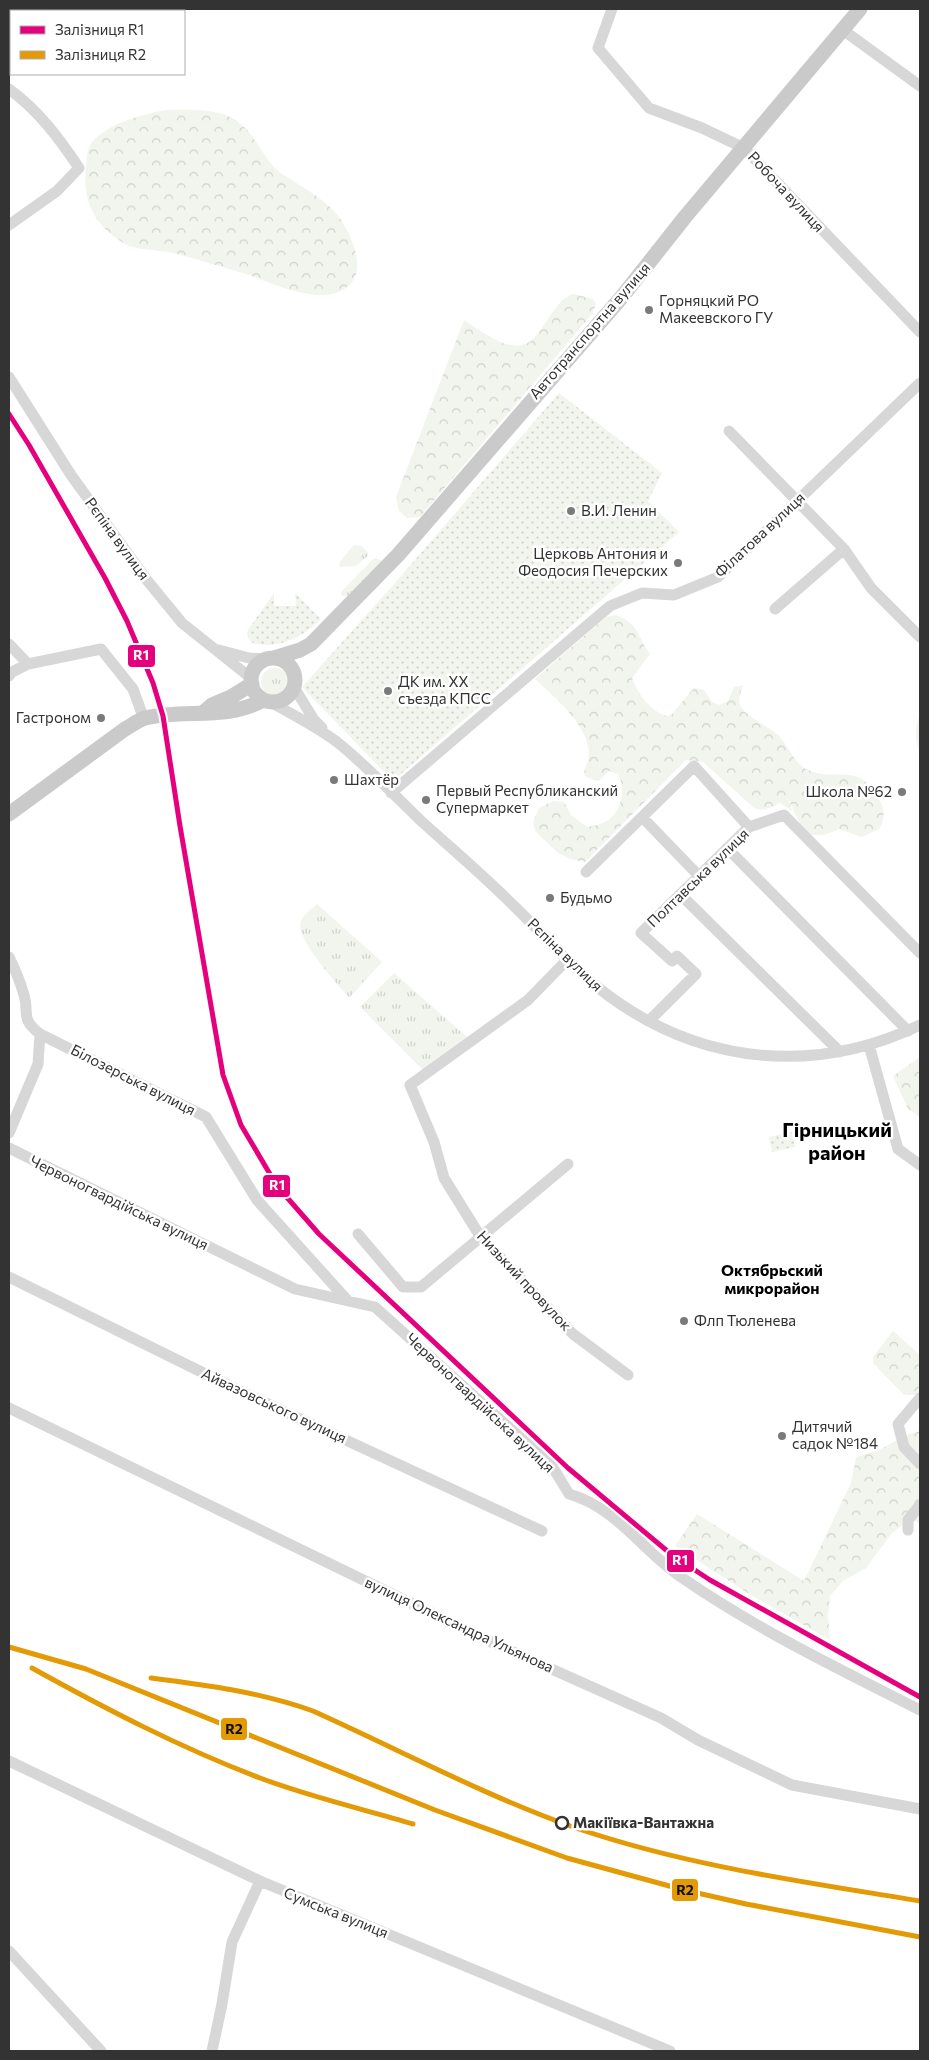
<svg xmlns="http://www.w3.org/2000/svg" width="929" height="2060" font-family="Commissioner,sans-serif">
  <style>
    .grass { fill: url(#grass-tufts) }
    .forest { fill: url(#forest-crowns) }
    .park { fill: url(#park-dots) }
    .pitch { fill: #f1f5ed }
    .lines { fill: none; stroke-linecap: round; stroke-linejoin: round }
    .minor { stroke: #d7d7d7; stroke-width: 11 }
    .major { stroke: #cacaca; stroke-width: 15 }
    .rail-1-casing { stroke: #fff; stroke-width: 9 }
    .rail-2-casing { stroke: #fff; stroke-width: 9 }
    .rail-1 { stroke: #e5007d; stroke-width: 5 }
    .rail-2 { stroke: #e39a05; stroke-width: 5 }
    .poi-dot { fill: #7a7a7a; stroke: #fff; stroke-width: 2 }
    .stop-dot { fill: #fff; stroke: #333; stroke-width: 2.5 }
    .labels { text-anchor: middle; stroke-width: 5; stroke-linejoin: round; paint-order: stroke }
    .street-label { font-size: 15px; fill: #333; stroke: #fff }
    .poi-label { font-size: 15px; fill: #333; stroke: #fff; text-anchor: start }
    .stop-label { font-size: 15px; font-weight: bold; fill: #333; stroke: #fff; text-anchor: start }
    .neighbourhood-label { font-size: 16px; font-weight: bold; fill: #000; stroke: #fff }
    .district-label { font-size: 20px; font-weight: bold; fill: #000; stroke: #fff }
    .line-badge { stroke: #fff; stroke-width: 2 }
    .badge-label { font-size: 14px; text-anchor: middle; font-weight: bold; fill: #fff }
    .pale-badge-label { font-size: 14px; text-anchor: middle; font-weight: bold; fill: #111 }
  </style>
  <defs>
    <pattern id="grass-tufts" width="24" height="20" patternUnits="userSpaceOnUse" patternTransform="scale(1.25)"><rect width="24" height="20" fill="#f1f5ed"/><path d="M3 7l-1-3M5 7V3M7 7l1-3M15 17l-1-3M17 17v-4M19 17l1-3" fill="none" stroke="#cfd2cc"/></pattern>
    <pattern id="forest-crowns" width="20" height="18" patternUnits="userSpaceOnUse" patternTransform="scale(1.25)"><rect width="20" height="18" fill="#f1f5ed"/><path d="M2 6a3 3 0 1 1 6 0M12 15a3 3 0 1 1 6 0" fill="none" stroke="#cfd2cc"/></pattern>
    <pattern id="park-dots" width="8" height="8" patternUnits="userSpaceOnUse" patternTransform="scale(1.25)"><rect width="8" height="8" fill="#f1f5ed"/><path d="M2 2h.1M6 6h.1" fill="none" stroke="#cfd2cc" stroke-width="1.8" stroke-linecap="round"/></pattern>
  </defs>
  <rect width="100%" height="100%" fill="#fff"/>
  <!-- grass -->
  <path class="grass" d="M356 545 362 546 368 553V556L356 566 340 567 339 563 352 547Z
    M376 558 382 561 348 596H342L341 592 372 560Z
    M261 682a14 14 0 1 1 28 0a14 14 0 1 1-28 0Z
    M317 904 382 962 349 998C337 983 294 938 301 921 303 915 312 909 317 904Z
    M394 973 468 1038 423 1070 360 1007Z"/>
  <!-- forest -->
  <path class="forest" d="M165 110C186 110 213 108 232 118 253 129 260 153 276 169 282 175 291 179 298 184 329 204 343 213 355 250 358 261 359 273 352 282 329 311 272 283 246 274 223 267 200 260 177 254 163 249 137 251 125 244 94 225 82 201 86 166 87 157 87 148 93 141 109 123 142 115 165 110Z
    M574 294 593 299 596 304 592 314 420 517 407 518 399 511 396 497 464 320C482 331 513 358 533 339 540 332 546 322 552 313 559 304 563 297 574 294Z
    M616 615C641 625 636 635 650 654L632 678C638 694 650 711 667 716L671 715 694 688 704 690 712 702 719 705 728 701 734 687 743 685C741 692 737 699 741 707 747 717 768 726 778 735 787 744 793 761 804 768 834 785 859 758 880 801 885 812 885 819 879 829L862 837 839 829C804 846 802 826 788 799L792 811 780 803C771 807 764 812 754 808L703 762 686 760 585 862 570 859 557 852 535 831 533 822 539 808 553 801 564 802 571 815 587 827C592 826 599 825 603 823 621 815 627 790 618 774L609 771 599 781 586 777 584 773C585 767 589 760 589 754 589 725 554 697 535 679L606 617Z
    M920 1057V1117L908 1109 893 1076Z
    M893 1331 920 1355V1395H904L873 1363V1357Z
    M920 1431V1523L911 1519 892 1533 866 1568 843 1581 830 1596 828 1616 830 1640 749 1594 675 1546 697 1514 804 1581 851 1483 856 1457 881 1449 906 1435Z"/>
  <!-- park -->
  <path class="park" d="M559 393 662 473 648 501 679 532 393 781 302 687 395 583Z
    M274 593V606H296L295 593 321 619C305 636 275 652 251 642L247 635 248 630Z
    M792 1132 795 1147 772 1152 769 1137Z"/>
  <!-- pitch -->
  <path class="pitch" d="M920 714V752C914 739 915 727 920 714Z"/>
  <g class="lines">
    <!-- minor -->
    <path class="minor" d="M612 9 598 48 649 108 702 128 744 148 920 332
      M843 30 920 86
      M9 89C38 110 59 138 79 168L57 191 9 225
      M9 377 71 475 146 579 182 623 251 678
      M729 431 844 549 871 588 920 637
      M775 609 844 549
      M9 644 28 664 101 649 133 689 144 719
      M219 650 249 658 267 659
      M9 676 12 672 28 664
      M294 687 314 720 322 728
      M270 702C292 714 317 727 337 742 366 765 393 794 420 820 451 848 483 875 513 905 544 935 574 970 609 996 703 1065 816 1075 920 1025
      M391 793 610 606 642 593 674 595 718 577 920 383
      M642 817 699 876
      M727 848 908 1031
      M586 872 694 766 749 827
      M680 894 840 1052
      M9 957C15 969 20 981 24 995 30 1014 19 1017 40 1034L38 1064 9 1133
      M568 959 528 1000 410 1085 434 1142 444 1178 480 1236 573 1334 628 1375
      M649 1021 696 974 677 956 672 961 641 933 749 827 784 815 920 953
      M40 1034 206 1117 257 1200 348 1301
      M869 1045 898 1149 920 1165
      M9 1148 295 1289 375 1307 552 1466 569 1494C616 1507 643 1551 681 1577 756 1629 839 1669 920 1710
      M358 1234 403 1287H421L568 1164
      M9 1277 240 1391 542 1531
      M920 1398 898 1424 904 1447 920 1464
      M9 1408 489 1641 661 1718 698 1740 792 1785 920 1809
      M908 1530V1520L920 1505
      M9 1761 260 1881 670 2051
      M9 1951 101 2051
      M212 2051 222 2004 232 1942 260 1881"/>
    <!-- major -->
    <path class="major" d="M274 658 300 650 311 644 398 555 621 298 685 217 860 9
      M251 680a22 22 0 1 1 44 0a22 22 0 1 1-44 0Z
      M205 711 212 705 231 697 252 684
      M9 814 125 729C131 726 138 720 145 718 184 708 227 721 263 700"/>
    <!-- rail-1 casing -->
    <g class="rail-1-casing">
      <path id="rail-1" d="M9 414 29 445 105 578 127 621 153 683 163 716 180 826 223 1075 241 1125 277 1186 319 1234 568 1468 672 1555 710 1580 920 1697"/>
    </g>
    <!-- rail-2 casing -->
    <g class="rail-2-casing">
      <path id="rail-2" d="M9 1647 86 1669 435 1810 567 1858 684 1890 746 1904 920 1937
        M32 1668C106 1709 181 1748 260 1778 310 1797 363 1809 413 1824
        M151 1678C206 1685 260 1692 313 1711 400 1750 485 1796 576 1828 687 1866 805 1882 920 1901"/>
    </g>
    <!-- rail-1 -->
    <use href="#rail-1" class="rail-1"/>
    <!-- rail-2 -->
    <use href="#rail-2" class="rail-2"/>
  </g>
  <!-- markers -->
  <g class="poi-dot">
    <circle cx="649" cy="310" r="5"/>
    <circle cx="571" cy="511" r="5"/>
    <circle cx="678" cy="563" r="5"/>
    <circle cx="388" cy="691" r="5"/>
    <circle cx="101" cy="718" r="5"/>
    <circle cx="334" cy="780" r="5"/>
    <circle cx="902" cy="792" r="5"/>
    <circle cx="426" cy="800" r="5"/>
    <circle cx="550" cy="898" r="5"/>
    <circle cx="684" cy="1321" r="5"/>
    <circle cx="782" cy="1436" r="5"/>
  </g>
  <circle class="stop-dot" cx="562" cy="1823" r="6"/>
  <g class="labels">
    <!-- street labels -->
    <g class="street-label">
      <text transform="translate(786 192) rotate(47)" y="5">Робоча вулиця</text>
      <text transform="translate(590 331) rotate(-49)" y="5">Автотранспортна вулиця</text>
      <text transform="translate(760 535) rotate(-43)" y="5">Філатова вулиця</text>
      <text transform="translate(117 539) rotate(54)" y="5">Рєпіна вулиця</text>
      <text transform="translate(698 878) rotate(-44)" y="5">Полтавська вулиця</text>
      <text transform="translate(565 955) rotate(44)" y="5">Рєпіна вулиця</text>
      <text transform="translate(133 1080) rotate(27)" y="5">Білозерська вулиця</text>
      <text transform="translate(119 1203) rotate(26)" y="5">Червоногвардійська вулиця</text>
      <text transform="translate(524 1281) rotate(47)" y="5">Низький провулок</text>
      <text transform="translate(480 1403) rotate(43)" y="5">Червоногвардійська вулиця</text>
      <text transform="translate(274 1406) rotate(25)" y="5">Айвазовського вулиця</text>
      <text transform="translate(459 1625) rotate(25)" y="5">вулиця Олександра Ульянова</text>
      <text transform="translate(336 1913) rotate(22)" y="5">Сумська вулиця</text>
    </g>
    <!-- poi labels -->
    <g class="poi-label">
      <text x="659" y="306">Горняцкий РО<tspan x="659" dy="17">Макеевского ГУ</tspan></text>
      <text x="581" y="516">В.И. Ленин</text>
      <text x="668" y="559" text-anchor="end">Церковь Антония и<tspan x="668" dy="17">Феодосия Печерских</tspan></text>
      <text x="398" y="687">ДК им. XX<tspan x="398" dy="17">съезда КПСС</tspan></text>
      <text x="91" y="723" text-anchor="end">Гастроном</text>
      <text x="344" y="785">Шахтёр</text>
      <text x="436" y="796">Первый Республиканский<tspan x="436" dy="17">Супермаркет</tspan></text>
      <text x="892" y="797" text-anchor="end">Школа №62</text>
      <text x="560" y="903">Будьмо</text>
      <text x="694" y="1326">Флп Тюленева</text>
      <text x="792" y="1432">Дитячий<tspan x="792" dy="17">садок №184</tspan></text>
    </g>
    <!-- stop labels -->
    <g class="stop-label">
      <text x="573" y="1828">Макіївка-Вантажна</text>
    </g>
    <!-- neighbourhood labels -->
    <g class="neighbourhood-label">
      <text x="772" y="1276">Октябрьский<tspan x="772" dy="18">микрорайон</tspan></text>
    </g>
    <!-- district labels -->
    <g class="district-label">
      <text x="837" y="1137">Гірницький<tspan x="837" dy="23">район</tspan></text>
    </g>
  </g>
  <g class="line-badge">
    <rect x="127" y="644" width="29" height="24" rx="5" fill="#e5007d"/>
    <rect x="262" y="1174" width="29" height="24" rx="5" fill="#e5007d"/>
    <rect x="666" y="1549" width="29" height="24" rx="5" fill="#e5007d"/>
    <rect x="220" y="1717" width="28" height="24" rx="5" fill="#e39a05"/>
    <rect x="671" y="1878" width="28" height="24" rx="5" fill="#e39a05"/>
  </g>
  <g class="badge-label">
    <text x="141" y="660">R1</text>
    <text x="277" y="1190">R1</text>
    <text x="680" y="1565">R1</text>
  </g>
  <g class="pale-badge-label">
    <text x="234" y="1734">R2</text>
    <text x="685" y="1895">R2</text>
  </g>
  <!-- border -->
  <rect width="929" height="2060" fill="none" stroke="#333333" stroke-width="20"/>
  <!-- legend -->
  <rect x="10" y="10" width="175" height="65" fill="#ffffff" stroke="#adadad"/>
  <rect x="20" y="26" width="25" height="8" fill="#e5007d" stroke="#adadad"/>
  <text x="55" y="35" font-size="15" fill="#333333">Залізниця R1</text>
  <rect x="20" y="51" width="25" height="8" fill="#e39a05" stroke="#adadad"/>
  <text x="55" y="60" font-size="15" fill="#333333">Залізниця R2</text>
</svg>
